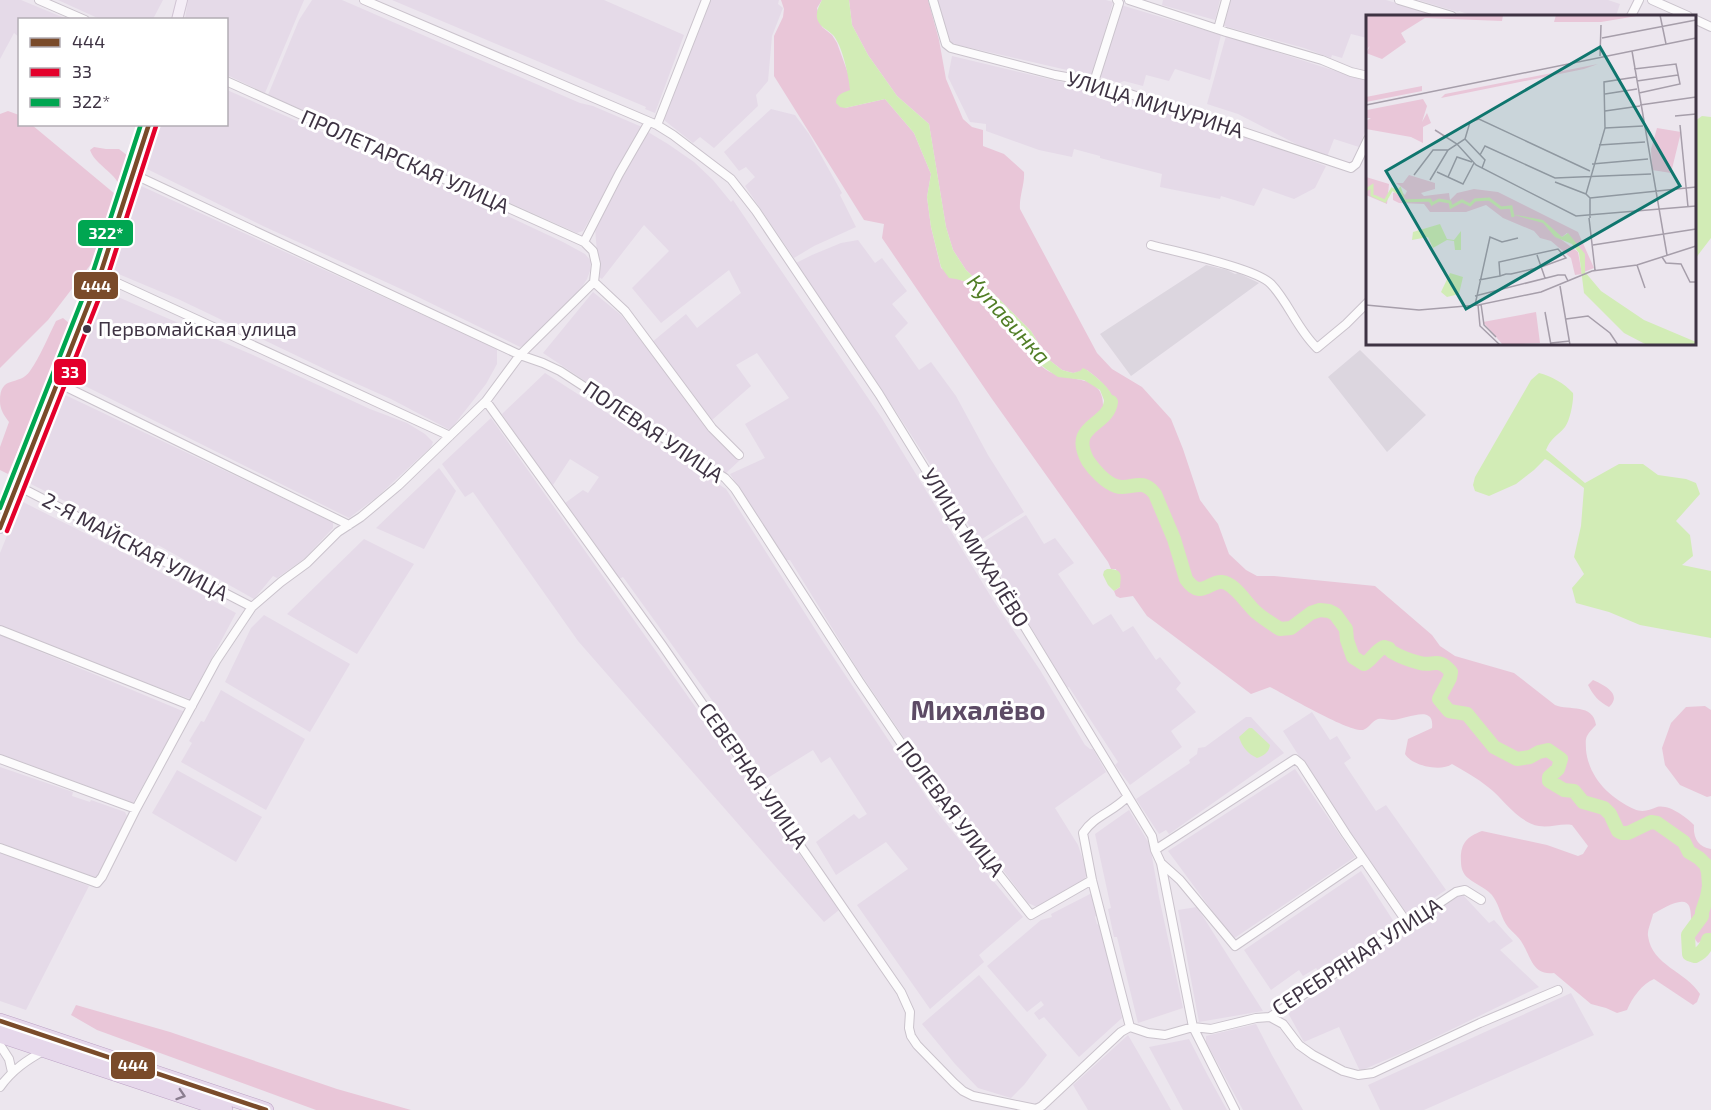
<svg xmlns="http://www.w3.org/2000/svg" width="1711" height="1110" font-family="'Exo 2',sans-serif">
  <style>
    .residential { fill: #e5dae8 }
    .industrial { fill: #dcd6df }
    .green { fill: #e9c6d8 }
    .water { fill: #d2ecb6 }
    .lines { fill: none; stroke-linecap: round; stroke-linejoin: round }
    .river { stroke: #d2ecb6; stroke-width: 14 }
    .street-casing { stroke: #cac3cc; stroke-width: 10 }
    .secondary-casing { stroke: #d0c3d3; stroke-width: 12 }
    .highway-casing { stroke: #bca2c5; stroke-width: 16 }
    .street { stroke: #fcfbfc; stroke-width: 8 }
    .secondary { stroke: #f4edf6; stroke-width: 10 }
    .highway { stroke: #e6d8eb; stroke-width: 15 }
    .bus-1-casing { stroke: #fff; stroke-width: 9 }
    .bus-2-casing { stroke: #fff; stroke-width: 9 }
    .bus-3-casing { stroke: #fff; stroke-width: 9 }
    .bus-1 { stroke: #7a4b2a; stroke-width: 4.5 }
    .bus-2 { stroke: #e4002b; stroke-width: 4.5 }
    .bus-3 { stroke: #00a651; stroke-width: 4.5 }
    .oneway { stroke: #8a7d8f }
    .bus-dot { fill: #3e3343; stroke: #fff; stroke-width: 2 }
    .labels { text-anchor: middle; stroke-width: 6; stroke-linejoin: round; paint-order: stroke }
    .bus-label { font-size: 20px; fill: #3e3343; stroke: #fff; text-anchor: start }
    .street-label { font-size: 21px; fill: #3e3343; stroke: #fff }
    .water-label { font-size: 22px; font-style: italic; fill: #517e26; stroke: #fff }
    .district-label { font-size: 27px; font-weight: bold; fill: #5d4b65; stroke: #fff }
    .inset-river { fill: none; stroke: #d2ecb6; stroke-width: 3 }
    .inset-road { fill: none; stroke: #a69eaa; stroke-width: 1.5 }
    .view { fill: #0f766e; fill-opacity: 0.15; stroke: #0f766e; stroke-width: 3 }
    .inset-edge { fill: none; stroke: #3e3343; stroke-width: 3 }
    .line-badge { stroke: #fff; stroke-width: 2 }
    .badge-label { font-size: 16px; text-anchor: middle; font-weight: bold; fill: #fff }
  </style>
  <rect width="100%" height="100%" fill="#ece6ee"/>
  <!-- residential -->
  <path class="residential" d="M0 0H21L67 19 20 20 19 37 14 33 0 59Z
    M58 0H163L153 19 102 20Z
    M188 0H304L265 93 227 75 226 20 185 19Z
    M312 0H342L580 103 593 106 642 127 583 231 577 233 439 171 438 164 428 159 423 163 268 95 299 20Z
    M392 0H604L684 35 655 113 645 109 646 107Z
    M710 0H779L778 4 783 8 772 36 768 81 756 95 758 106 714 148 700 137 693 143 664 120 672 94Z
    M935 0H1106L1113 2 1093 76 949 43Z
    M1163 0H1220L1215 20 1162 5Z
    M1231 0H1386L1440 16H1368L1367 38 1351 34 1342 58 1332 55 1331 58 1304 48 1224 26Z
    M1418 0H1608L1620 4 1616 16H1473L1459 11 1458 12Z
    M1121 5 1221 35 1210 80 1175 69 1169 81 1146 75 1143 86 1124 81 1119 83 1101 77 1100 70Z
    M1226 36 1367 81V126L1359 147 1334 139 1327 157 1296 144 1238 114 1207 104Z
    M952 56 1116 95 1265 144 1326 166 1315 188 1294 199 1263 188 1254 206 1221 196 1220 199 1160 187 1162 174 1100 158V156L1074 149 1072 157 1039 150 986 131V124L970 122 948 77Z
    M227 90 415 173 563 242 585 254 591 261 590 271 587 279 582 287 529 343 520 347 412 294 263 226 147 169 159 125 226 124Z
    M771 109 795 115 809 134 842 193 840 195 856 227 814 246 794 258 745 186 755 177 746 167 739 171 724 152Z
    M648 132 668 144 694 162 713 180 731 202 733 200 881 417 993 600 1040 670 1085 745 1090 749H1093L1106 772 1055 808 1078 845 1087 872 1085 880 1037 907 1028 903 952 803 949 804 858 670 790 560H786L730 474 765 458 745 424 789 398 757 353 736 365 751 386 712 420 651 343 686 314 697 328 741 293 729 270 661 323 632 288 669 251 644 225 602 279 599 277 595 228 625 170Z
    M139 185 497 349V364L486 384 450 430 391 399 335 374 178 299 109 270Z
    M858 240 875 263 882 258 907 291 892 304 908 323 895 336 919 370 931 362 956 396 988 455 1024 512 979 541 908 430 864 363 829 316 796 263 812 255 841 243Z
    M104 291 253 355 370 409 407 423 425 434 433 442 431 447 377 497 349 518 67 377Z
    M593 292 621 315 710 429 740 460 725 474 543 353Z
    M545 373 726 489 822 640 935 810 1023 917 979 955 984 962 930 1009 857 905 908 869 886 842 836 875 816 842 854 814 859 819 867 814 830 757 821 763 813 750 766 779 740 739 623 577 619 579 612 571 601 552 565 503 583 490 588 493 599 477 570 459 553 485 530 456 502 414Z
    M61 393 333 522V528L304 559 277 578 273 576 254 599 158 545 156 547 25 481Z
    M491 418 839 910 824 922 578 641 473 492 465 497 442 464Z
    M439 468 456 491 424 549 376 528Z
    M21 501 130 556 236 613 190 699 108 669 0 626V553Z
    M1026 515 1044 544 1055 538 1074 563 1058 574 1093 625 1111 614 1123 632 1133 626 1156 660 1160 657 1181 683 1176 689 1196 712 1171 731 1182 747 1130 785 1115 765 1118 762 1069 687 1066 688 1000 574 998 575 980 544Z
    M364 539 414 564 357 654 287 614Z
    M264 615 350 664 310 732 225 682 251 628Z
    M0 635 185 712 133 803 0 754Z
    M221 690 305 739 266 810 181 762 192 743 189 741 201 721 204 722Z
    M1312 712 1330 740 1337 736 1351 758 1344 763 1376 811 1386 805 1446 890 1408 915 1349 830 1347 831 1283 731Z
    M1246 717H1251L1284 753 1169 834 1166 830 1159 834 1136 799 1190 763 1189 760 1197 754 1198 748 1205 747Z
    M0 767 73 792 72 796 90 802 91 800 125 812 127 816 99 874 95 878 0 843Z
    M1295 769 1355 857 1233 939 1168 851Z
    M177 770 262 817 236 862 152 813Z
    M1129 810 1150 845 1159 897 1183 1008 1138 1023 1117 937H1114L1108 909 1111 908 1095 834Z
    M0 852 89 886 26 1010 0 1001Z
    M1361 871 1396 925 1322 976 1316 968 1303 976 1299 970 1271 990 1244 950Z
    M1092 893 1097 914 1095 917 1097 924 1101 926 1122 1018 1079 1057 1044 1017 1039 1020 1034 1013 1044 1005 1041 1001 1027 1012 987 966 1041 920 1052 917 1051 914Z
    M1462 894 1489 923 1494 920 1513 941 1500 950 1539 987 1409 1050 1360 1071 1339 1027 1304 1042 1288 1013Z
    M1197 907 1221 945 1263 1011 1199 1022 1178 910Z
    M979 975 1047 1055 1024 1085 1011 1098 978 1088 955 1064 922 1024Z
    M1571 993 1594 1035 1424 1110H1380L1368 1085Z
    M1256 1024 1272 1055 1303 1110H1243L1206 1042V1036Z
    M1128 1035 1153 1078 1171 1110H1088L1073 1085Z
    M1189 1039 1207 1074 1227 1110H1183L1149 1047Z"/>
  <!-- industrial -->
  <path class="industrial" d="M1206 265 1227 270 1235 274 1238 273 1259 283 1131 376 1100 334Z
    M1360 350 1426 415 1387 452 1328 377Z"/>
  <!-- green -->
  <path class="green" d="M781 0H822L817 8 822 27 832 35 837 43 849 76 851 90 845 108 885 99 914 133 931 174 927 197 931 227 941 268C946 271 950 275 956 278 960 280 964 281 968 284 985 295 999 310 1012 325 1025 339 1029 358 1045 369 1070 386 1107 369 1103 413L1115 409C1114 391 1100 380 1087 370L1073 373 1062 370 1048 359 1031 331 994 294 979 282 966 270 953 250 946 227 929 124 897 96 868 55 852 25 849 0H928L939 40 946 79 963 119 972 127 983 130V146L1004 154 1024 172C1025 184 1019 196 1020 209L1097 353 1112 369 1142 387 1171 419 1183 449 1200 500 1218 524 1229 554 1246 570 1257 576H1274L1375 586 1432 635 1440 646 1455 656 1514 673 1555 705C1569 711 1593 703 1596 725 1593 728 1589 732 1587 736 1585 740 1586 745 1586 750 1589 778 1610 798 1634 809 1643 813 1649 810 1657 807 1669 804 1686 817 1694 825 1693 838 1698 847 1711 849V934L1698 943C1681 925 1709 880 1653 914 1652 920 1647 930 1648 936 1652 966 1686 971 1700 994L1697 1002 1693 1005 1654 979C1642 984 1632 998 1627 1010L1617 1013 1606 1008 1591 1004 1554 973C1532 976 1531 956 1521 941 1518 936 1512 932 1508 927 1501 918 1500 907 1494 898 1489 889 1476 885 1468 878 1463 874 1461 868 1461 862 1460 844 1466 837 1482 831L1547 845 1578 856 1583 854 1588 846 1572 825C1561 823 1550 828 1539 826 1517 822 1504 799 1488 787 1477 778 1464 771 1452 764 1441 772 1412 766 1405 754L1408 739 1432 728C1435 703 1406 720 1392 720 1388 720 1383 718 1378 719 1372 721 1369 728 1363 730 1348 732 1286 695 1270 687L1251 694 1147 616 1133 596 1120 598 1116 596 1114 591 1120 587 1116 569H1111L1108 562 992 399 882 238 884 224 864 220 774 76V36L783 17 784 9Z
    M8 111 19 115 20 124 32 125 115 194 91 264 48 320 0 368V114Z
    M94 147 106 149H119L128 156 123 180 119 184C111 170 95 164 90 150Z
    M63 318 69 323 68 331 8 474 0 470V447L9 422C4 415 0 410 0 401 0 374 19 387 30 371 40 357 48 337 56 321Z
    M1593 680C1604 685 1623 694 1609 707 1599 702 1593 695 1588 685Z
    M1705 706 1711 710V796L1707 797 1680 785 1665 765 1662 748 1671 723 1686 707Z
    M76 1005 170 1032 337 1089 411 1110H316L97 1030 71 1015Z"/>
  <!-- water -->
  <path class="water" d="M822 0H849L852 25 868 55 897 96 929 124 946 227 953 250 966 270 979 282 994 294 1031 331 1048 359 1062 370 1073 373 1080 371 1083 368 1087 370C1101 381 1122 396 1112 415L1108 417 1104 416V400L1100 390 1084 380 1058 377 1046 369 1036 361 1015 328 991 303 967 282 956 279 949 278 941 267 931 227 927 197 931 174 914 133 885 99 845 108 840 107 836 103C836 94 843 93 850 90 849 76 842 45 833 35 827 29 819 27 817 18 816 11 819 6 822 0Z
    M1702 116 1711 117V238L1695 259V121Z
    M1539 373C1551 376 1564 383 1573 393 1574 400 1570 421 1565 427 1558 436 1551 437 1546 450L1585 483 1619 464H1643L1658 475 1686 479 1696 483 1700 494 1676 521 1690 535 1693 556 1682 565 1711 571V638L1640 625 1609 612 1576 603 1572 588 1584 574 1574 557 1581 526 1584 488 1549 461 1545 459 1534 470 1516 484 1489 496 1475 491 1473 485 1475 477 1531 380Z
    M1107 569C1123 569 1121 574 1120 587L1114 591 1108 585 1103 575 1104 571Z
    M1249 728H1252L1270 745C1269 753 1263 756 1257 758 1248 754 1242 747 1239 737Z"/>
  <g class="lines">
    <!-- river -->
    <path class="river" d="M1111 402C1108 427 1068 424 1088 461 1094 470 1106 483 1116 486 1131 491 1141 476 1155 494L1174 539 1186 579C1201 601 1210 580 1222 582 1235 583 1247 605 1257 613 1264 619 1272 624 1280 629L1291 628 1311 613 1320 610 1329 611 1335 614 1346 629 1347 640 1353 657 1364 664C1372 660 1375 651 1384 647 1393 650 1385 646 1392 652 1399 656 1412 661 1420 663 1433 667 1438 656 1451 672L1450 678 1439 699 1449 711 1467 714 1494 747 1517 759 1530 757 1539 752 1548 750 1561 759 1558 769 1549 777V781L1564 790 1574 791 1583 802 1604 808 1610 814 1618 831 1622 833H1628L1651 822 1657 823 1684 842 1689 852 1699 858 1706 865 1708 872 1709 886 1707 897 1702 912V916L1688 935 1689 954 1695 956C1702 953 1706 948 1708 940H1711"/>
    <!-- street casing -->
    <g class="street-casing">
      <path id="street" d="M39 0 85 20
        M364 0 657 125 673 135 731 179 756 211 879 394 948 506 995 578 1152 836 1155 850 1161 863 1193 1027 1235 1110
        M933 0 946 44 951 48 1055 75 1094 82 1351 168 1356 164 1368 139
        M1129 0 1226 32 1322 60 1351 72 1368 76
        M1399 0 1452 16
        M1652 0 1688 16
        M1631 16 1639 0
        M1694 19 1711 27
        M1218 29 1226 0
        M226 81 584 242
        M1094 82 1119 3 1117 0
        M657 125 706 0
        M133 174 520 355 543 363 560 371 725 478 735 489 859 681 937 796 1031 915 1092 880
        M1151 245C1176 252 1256 268 1271 284 1289 303 1297 329 1317 348L1346 324 1368 302
        M100 275 450 436
        M594 282 625 311 712 428 739 455
        M58 383 349 525
        M486 401 662 645 901 992 910 1012 909 1028 911 1036 917 1045 954 1083 963 1091 973 1096 1036 1109 1042 1106 1121 1032 1130 1027 1148 1033 1165 1035 1193 1027 1211 1029 1256 1018 1270 1017 1456 892 1465 890 1481 900
        M18 486 252 607
        M0 630 192 706
        M0 759 136 809
        M1127 797C1113 812 1094 816 1083 833L1092 880 1130 1027
        M0 848 97 883 102 877 136 809 216 661 252 607 281 582 307 563 338 532 361 517 398 486 486 401 520 355 594 282 596 264 593 251 584 242 619 174 649 122
        M1155 850 1295 759 1301 764 1346 834 1408 924
        M1161 863 1180 880 1235 946 1363 859
        M1270 1017 1283 1024 1299 1045 1313 1055 1343 1071 1358 1075 1373 1073 1480 1023 1558 990
        M0 1045 9 1059 12 1072
        M0 1087C12 1070 27 1060 45 1050"/>
    </g>
    <!-- secondary casing -->
    <g class="secondary-casing">
      <path id="secondary" d="M177 20 182 0
        M0 528 100 275 149 124"/>
    </g>
    <!-- highway casing -->
    <g class="highway-casing">
      <path id="highway" d="M0 1021 266 1110
        M0 1035 225 1110"/>
    </g>
    <!-- street -->
    <use href="#street" class="street"/>
    <!-- secondary -->
    <use href="#secondary" class="secondary"/>
    <!-- highway -->
    <use href="#highway" class="highway"/>
    <!-- bus-1 casing -->
    <g class="bus-1-casing">
      <path id="bus-1" d="M0 528 100 275 149 124
        M0 1021 266 1110"/>
    </g>
    <!-- bus-2 casing -->
    <g class="bus-2-casing">
      <path id="bus-2" d="M7 531 107 278 156 126"/>
    </g>
    <!-- bus-3 casing -->
    <g class="bus-3-casing">
      <path id="bus-3" d="M0 508 93 272 141 124"/>
    </g>
    <!-- bus-1 -->
    <use href="#bus-1" class="bus-1"/>
    <!-- bus-2 -->
    <use href="#bus-2" class="bus-2"/>
    <!-- bus-3 -->
    <use href="#bus-3" class="bus-3"/>
  </g>
  <!-- one-way arrows -->
  <defs><path id="oneway-chevron" d="M-2-3.5L2.5 0L-2 3.5" fill="none" stroke-width="1.6" stroke-linecap="round" stroke-linejoin="round" transform="scale(1.5)"/></defs>
  <use class="oneway" href="#oneway-chevron" transform="translate(181 1095) rotate(18)"/>
  <!-- markers -->
  <circle class="bus-dot" cx="87" cy="329" r="5"/>
  <g class="labels">
    <!-- bus labels -->
    <g class="bus-label">
      <text x="98" y="336">Первомайская улица</text>
    </g>
    <!-- street labels -->
    <g class="street-label">
      <text transform="translate(1155 105) rotate(17)" y="7">УЛИЦА МИЧУРИНА</text>
      <text transform="translate(405 162) rotate(24)" y="7">ПРОЛЕТАРСКАЯ УЛИЦА</text>
      <text transform="translate(653 432) rotate(34)" y="7">ПОЛЕВАЯ УЛИЦА</text>
      <text transform="translate(135 547) rotate(28)" y="7">2-Я МАЙСКАЯ УЛИЦА</text>
      <text transform="translate(975 548) rotate(58)" y="7">УЛИЦА МИХАЛЁВО</text>
      <text transform="translate(753 776) rotate(55)" y="7">СЕВЕРНАЯ УЛИЦА</text>
      <text transform="translate(950 809) rotate(53)" y="7">ПОЛЕВАЯ УЛИЦА</text>
      <text transform="translate(1357 957) rotate(-33)" y="7">СЕРЕБРЯНАЯ УЛИЦА</text>
    </g>
    <!-- water labels -->
    <g class="water-label">
      <text transform="translate(1009 319) rotate(48)" y="8">Купавинка</text>
    </g>
    <!-- district labels -->
    <g class="district-label">
      <text x="978" y="720">Михалёво</text>
    </g>
  </g>
  <!-- overview -->
  <g transform="translate(1366 15)">
    <rect width="330" height="330" fill="#ece6ee"/>
    <path d="M0 0H137L136 6 59 3 35 18 40 27 16 44 0 38 4 31 0 35ZM190 0H277L235 7H188ZM232 49 218 54 75 83 79 79ZM56 71V76L0 87V82ZM57 84 61 91 56 107 61 98 65 108 57 112V128L45 122 0 114V106L5 103H0L1 95ZM291 113 315 117 305 158 286 155 285 134ZM43 160 69 168V174L55 178 58 181 83 178 84 185 91 178 108 174 132 177 212 217 228 253 218 257 219 241 201 218 196 222 185 217 212 237 216 259 209 260 205 243 185 226 174 223 168 216 137 203 120 190 100 197H64L58 189 33 188 27 185V178L34 175 39 180 41 176 30 168H37ZM0 162 23 169 21 189 0 180ZM170 297 174 328 137 330 117 307Z" fill="#e9c6d8"/>
    <path d="M145 199 177 205 196 222 202 218 219 239V257L235 276 278 305 330 327V330H281L258 318 218 278 213 238 206 229 189 222 177 208ZM74 209 81 224 88 225 95 216V235H89L88 226 81 225 67 233 62 222 46 225 47 217ZM84 258 97 262 93 279 81 282 75 277Z" fill="#d2ecb6"/>
    <path class="inset-river" d="M0 175 6 171V180L19 186 26 174 31 177 34 174 38 186 64 185 66 189 73 185 84 187 85 192 96 186 104 190 109 185 123 184 135 193 145 192 147 202"/>
    <path class="inset-road" d="M294 0 300 29M236 23 330 5M266 36 301 240M234 41 235 10M268 54 310 49 314 69 273 78M271 66 312 60M239 79 271 74M0 90 330 23M274 90 330 82M239 96 274 91M309 101 330 99M314 110 322 192M239 113 277 111M69 115 91 129 110 150 210 201 330 191M99 124 119 145 116 153M233 130 279 127M114 140 119 131 189 163 285 159M226 149 282 144M71 157 97 169 108 148M48 160 67 135H82M82 162 91 142 106 147M64 165 82 135 99 124 104 107 113 104 224 156M189 167 220 179M224 183 330 172M223 203 229 255M224 203V183L220 179 239 113 238 67 270 62M227 230 330 214M171 240 179 263M296 242 300 248 315 249 324 267H330M271 250 279 273M113 265 134 261 140 259H145L175 252 200 243 192 234 133 247 134 261M194 271 204 330M109 281 192 260H199L202 266M115 289 118 310 130 322M0 290 53 295 112 290M109 290 124 222 136 227 152 223M179 297 185 330M200 304 222 301 244 318 252 330M185 328 204 326M134 330 114 311 112 290 175 277 226 256 271 250 330 231"/>
    <path class="view" d="M234 32 314 171 100 294 20 156Z"/>
    <rect width="330" height="330" class="inset-edge"/>
  </g>
  <g class="line-badge">
    <rect x="77" y="219" width="57" height="28" rx="6" fill="#00a651"/>
    <rect x="73" y="271" width="46" height="29" rx="6" fill="#7a4b2a"/>
    <rect x="53" y="358" width="34" height="28" rx="6" fill="#e4002b"/>
    <rect x="110" y="1051" width="46" height="29" rx="6" fill="#7a4b2a"/>
  </g>
  <g class="badge-label">
    <text x="106" y="239">322*</text>
    <text x="96" y="292">444</text>
    <text x="70" y="378">33</text>
    <text x="133" y="1071">444</text>
  </g>
  <!-- legend -->
  <rect x="18" y="18" width="210" height="108" fill="#ffffff" stroke="#b2adb4" stroke-width="1.5"/>
  <rect x="30" y="38" width="30" height="9" fill="#7a4b2a" stroke="#b2adb4" stroke-width="1.5"/>
  <text x="72" y="48" font-size="18" fill="#3e3343">444</text>
  <rect x="30" y="68" width="30" height="9" fill="#e4002b" stroke="#b2adb4" stroke-width="1.5"/>
  <text x="72" y="78" font-size="18" fill="#3e3343">33</text>
  <rect x="30" y="98" width="30" height="9" fill="#00a651" stroke="#b2adb4" stroke-width="1.5"/>
  <text x="72" y="108" font-size="18" fill="#3e3343">322*</text>
</svg>
